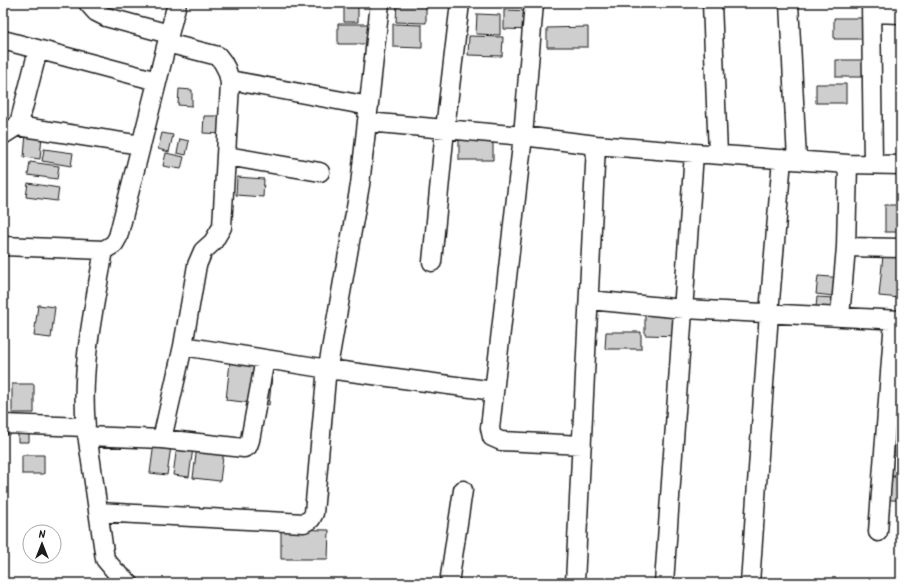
<svg xmlns="http://www.w3.org/2000/svg" width="904" height="586" font-family="Kalam,sans-serif">
  <style>
    .building { fill: #cecece; stroke: #1c1c1c }
    .lines { fill: none; stroke-linecap: round; stroke-linejoin: round }
    .minor-casing { stroke: #1c1c1c; stroke-width: 21 }
    .minor { stroke: #fff; stroke-width: 18 }
  </style>
  <rect width="100%" height="100%" fill="#fff"/>
  <filter id="ink" filterUnits="userSpaceOnUse"><feTurbulence type="fractalNoise" baseFrequency=".025" numOctaves="2"/><feDisplacementMap in="SourceGraphic" scale="8" xChannelSelector="R" yChannelSelector="G"/><feConvolveMatrix kernelMatrix="1 2 1 2 8 2 1 2 1" color-interpolation-filters="sRGB"/></filter>
  <g filter="url(#ink)">
    <!-- building -->
    <path class="building" d="M344 3H358V22H344Z
      M397 3H426V23L396 22Z
      M502 3H532V5L502 4Z
      M504 10 532 11V30L504 29Z
      M477 14 500 15V35L476 34Z
      M834 18H866V39H834Z
      M338 24H371V44H338Z
      M393 24 422 25V48L393 47Z
      M588 27V47H547V28Z
      M469 36 503 37 502 56 468 55Z
      M836 60H866V77H836Z
      M816 84H846V103H816Z
      M179 89 192 90V106L178 105Z
      M204 116H225L224 134 203 133Z
      M26 133 42 135 40 159 24 157Z
      M162 133 173 135 169 152 158 149Z
      M459 135H493V160H459Z
      M180 139 189 141 186 155 177 153Z
      M44 149 73 153 71 166 42 161Z
      M166 153 184 157 181 169 163 166Z
      M30 162 59 166 57 179 28 175Z
      M237 177 264 179 263 197 236 195Z
      M28 183 59 188 57 201 26 197Z
      M885 205H901V232H885Z
      M883 255 901 257V298L879 296Z
      M818 276 844 278 843 297 816 294Z
      M817 297 834 298 833 309 816 307Z
      M38 305 55 307 51 338 34 336Z
      M645 313H680V336L645 335Z
      M606 332H641V349H605Z
      M230 362 273 366 269 405 226 400Z
      M12 384H34V413H12Z
      M18 431H29V442H18Z
      M896 434H901V454H895Z
      M154 443 171 446 167 475 150 473Z
      M177 446 193 448 189 477 173 475Z
      M197 446 224 449 220 481 193 478Z
      M22 455H44V474H22Z
      M892 455 901 456V476H892Z
      M890 477H901V500H890Z
      M896 520 901 521V537H896Z
      M281 529 329 530 328 559H281Z"/>
    <g class="lines">
      <!-- minor casing -->
      <g class="minor-casing">
        <path id="minor" d="M88 3 96 12 106 17 169 34
          M534 3 523 136 490 428 492 437 501 441 582 445
          M712 3 718 154
          M789 3 797 160
          M871 3 873 164
          M872 13 901 14
          M3 40 157 81
          M230 80 369 106
          M367 122 523 136 596 145 694 153 848 164 901 165
          M17 126 141 145
          M3 135 17 126 20 120 38 50
          M227 156 320 172
          M3 246 104 250 114 244 118 237 177 3
          M846 247 901 248
          M104 250C94 308 80 368 86 427L105 559 115 571 129 583
          M432 262 445 129 460 3
          M589 300 684 309 901 320
          M840 317 846 247 848 164
          M183 346 328 369 494 391
          M3 424 86 427
          M87 436 162 439 244 448 248 446 250 440 265 359
          M162 439 183 346 197 265 203 251 213 242 222 227 230 84C229 73 226 65 218 56L167 43
          M98 512 304 523 311 519 314 513 326 378 360 185 380 3
          M878 532 894 320
          M449 583 463 490
          M575 583 596 145
          M664 583 694 153
          M750 583 769 313 782 159"/>
      </g>
      <!-- minor -->
      <use href="#minor" class="minor"/>
    </g>
  </g>
  <!-- margin -->
  <rect width="904" height="586" fill="none" stroke="#fff" stroke-width="16"/>
  <rect x="8" y="8" width="888" height="570" fill="none" stroke="#1c1c1c" stroke-width="1.5" filter="url(#ink)"/>
  <!-- north arrow -->
  <g transform="translate(42 544)"><circle r="19" fill="#ffffff" stroke="#a4a4a4"/>
  <path d="M0-3L7 15L0 10L-7 15Z" fill="#1c1c1c"/>
  <text y="-6" font-size="11" font-weight="bold" text-anchor="middle" fill="#1c1c1c">N</text>
  </g>
</svg>
